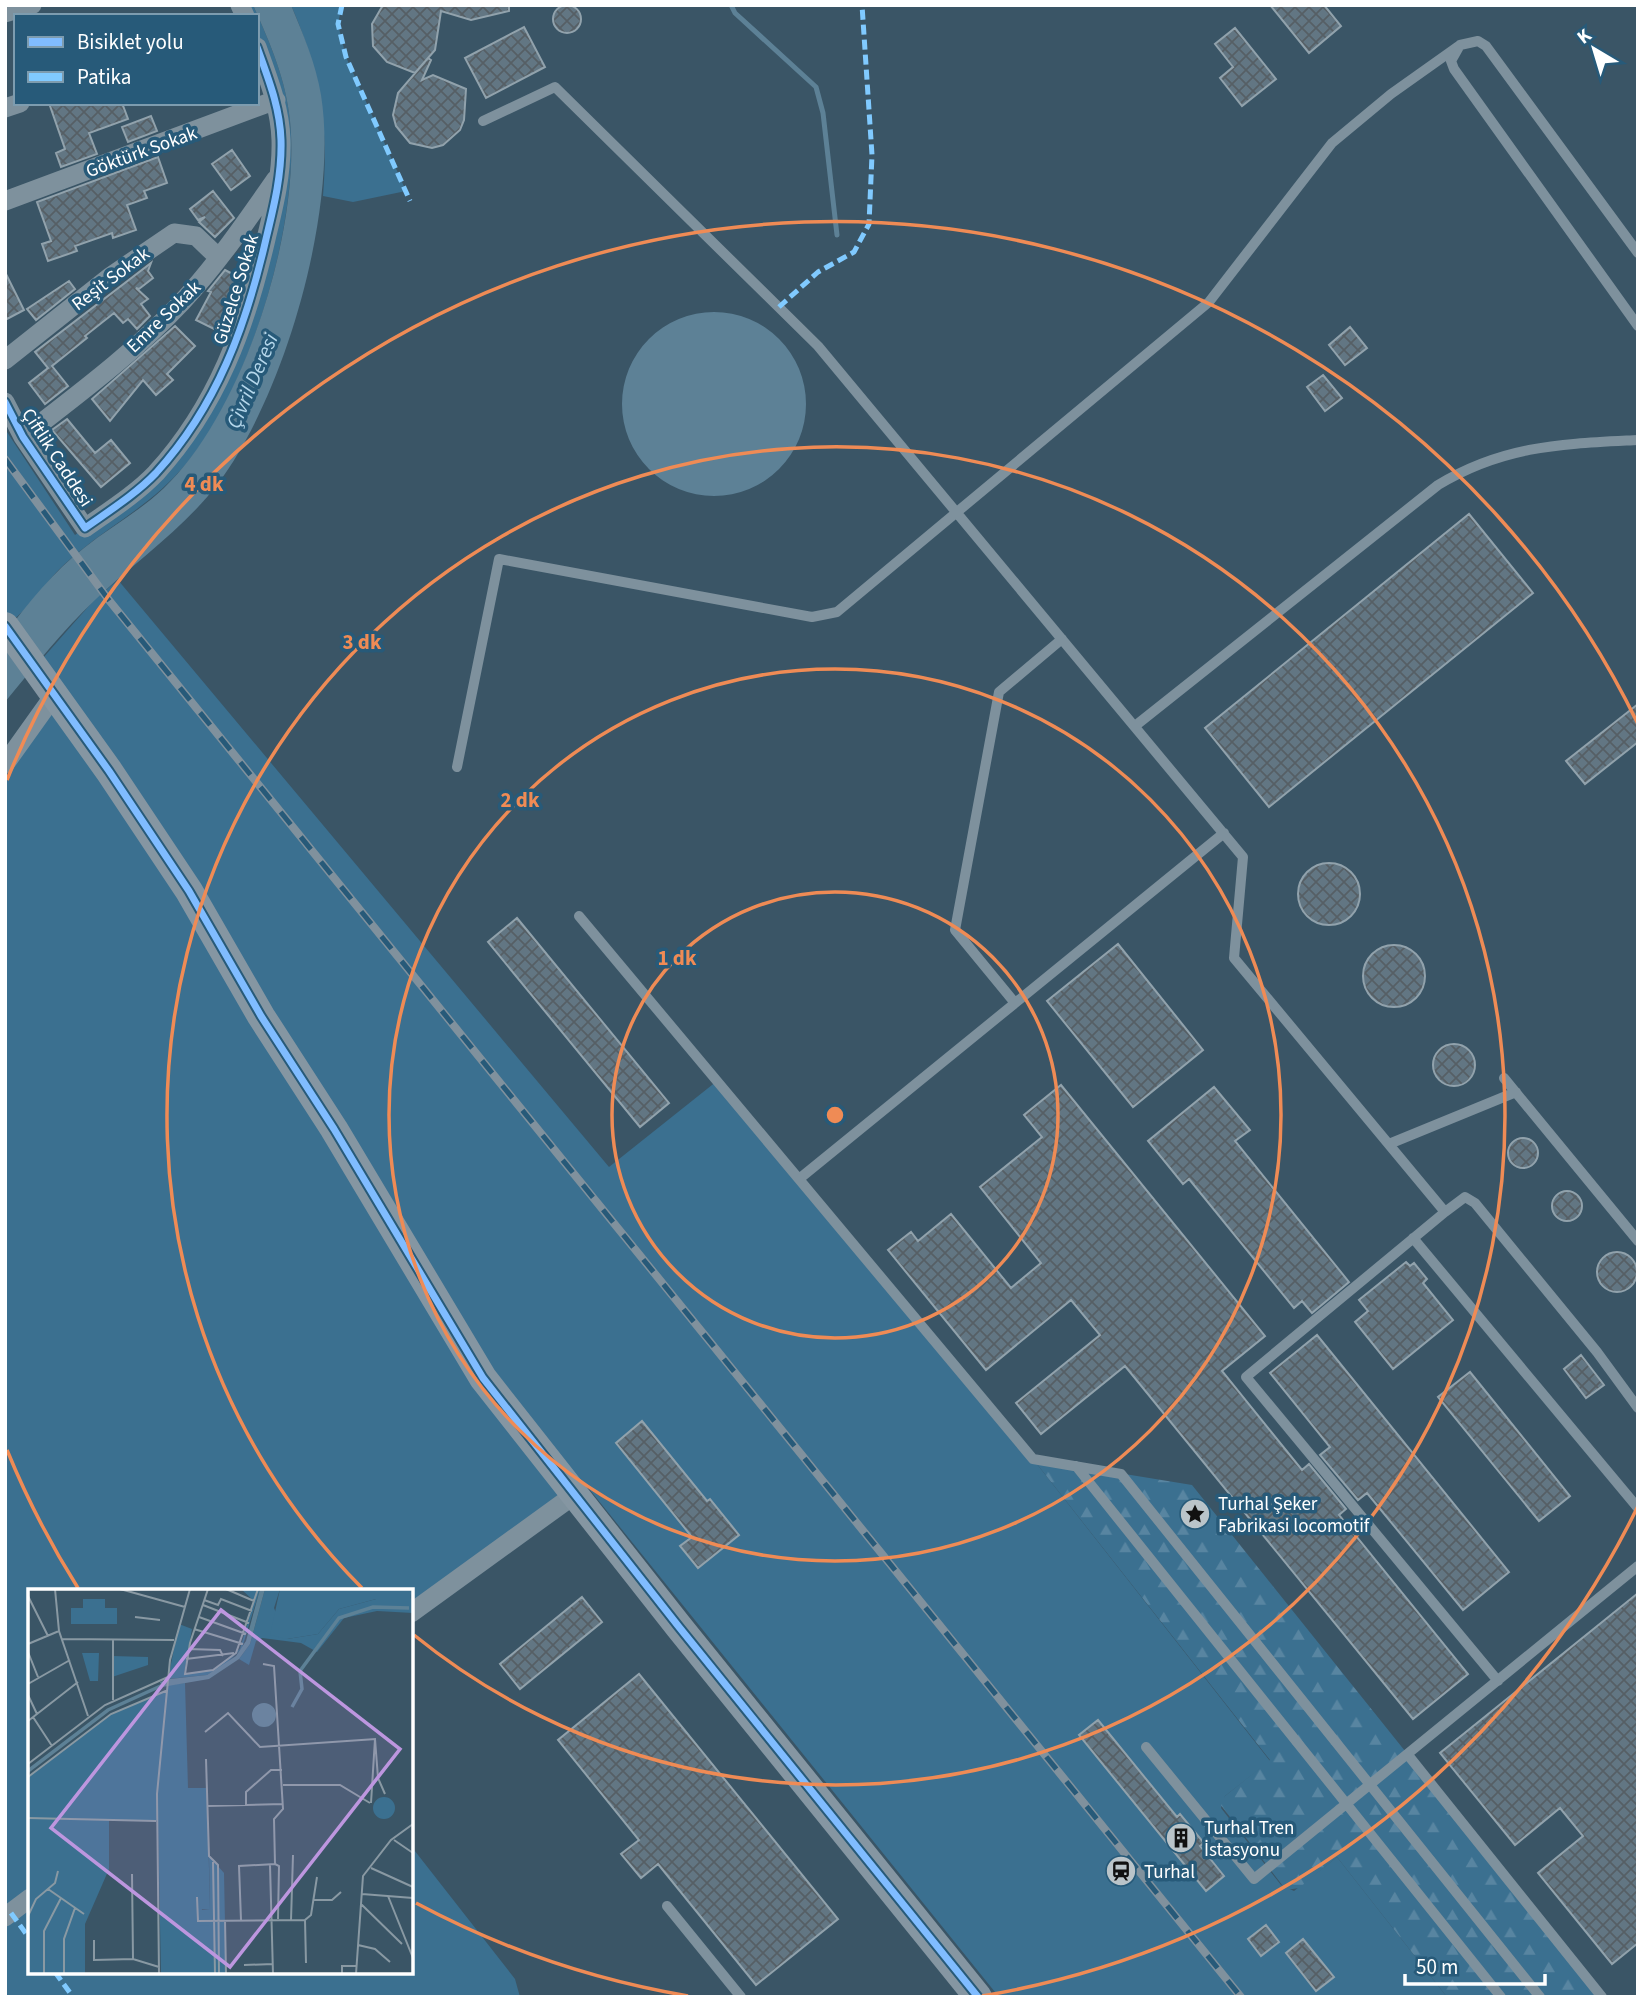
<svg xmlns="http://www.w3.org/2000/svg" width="1643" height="2002" font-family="'Source Sans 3',sans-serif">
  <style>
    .green { fill: #3b7090 }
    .forest { fill: url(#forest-firs) }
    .water { fill: #5d8196 }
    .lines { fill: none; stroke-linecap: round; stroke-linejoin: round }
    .stream { stroke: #5d8196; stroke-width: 5 }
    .building { fill: url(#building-cross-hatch); stroke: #91a2ac; stroke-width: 2 }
    .lane { stroke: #7e919d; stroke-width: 10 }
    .street { stroke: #7e919d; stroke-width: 19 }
    .secondary { stroke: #8596a2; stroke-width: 28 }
    .rail-casing { stroke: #80919d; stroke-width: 8 }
    .rail { stroke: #275a79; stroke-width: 5; stroke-dasharray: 16; stroke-linecap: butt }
    .quiet { stroke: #80caff; stroke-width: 5; stroke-dasharray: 10 5; stroke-linecap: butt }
    .cycleway-casing { stroke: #275a79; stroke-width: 11 }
    .cycleway { stroke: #80bcff; stroke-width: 7 }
    .ring { fill: none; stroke: #ef8b55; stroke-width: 3.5 }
    .labels { text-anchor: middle; stroke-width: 7; stroke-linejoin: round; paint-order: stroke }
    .street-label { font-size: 19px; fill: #fff; stroke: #275a79 }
    .poi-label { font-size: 19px; fill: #fff; stroke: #275a79; text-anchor: start }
    .water-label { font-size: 21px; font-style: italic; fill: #b5d7eb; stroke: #275a79 }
    .inset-river { fill: none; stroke: #5d8196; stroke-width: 3.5 }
    .inset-road { fill: none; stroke: #8999a3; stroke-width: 2 }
    .view { fill: #bd96df; fill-opacity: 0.15; stroke: #bd96df; stroke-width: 3.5 }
    .inset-edge { fill: none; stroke: #fff; stroke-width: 3.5 }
    .centre { fill: #ef8b55; stroke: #275a79; stroke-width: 3.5 }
    .ring-label { font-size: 21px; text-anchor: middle; font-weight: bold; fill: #ef8b55; stroke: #275a79; stroke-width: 7; stroke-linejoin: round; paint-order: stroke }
  </style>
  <defs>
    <pattern id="forest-firs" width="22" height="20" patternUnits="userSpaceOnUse" patternTransform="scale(1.75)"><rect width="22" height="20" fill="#3b7090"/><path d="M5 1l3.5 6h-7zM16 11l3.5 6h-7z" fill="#5885a1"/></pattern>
    <pattern id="building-cross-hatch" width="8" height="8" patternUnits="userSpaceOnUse" patternTransform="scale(1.75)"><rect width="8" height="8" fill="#627683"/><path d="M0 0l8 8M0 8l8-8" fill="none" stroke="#565f65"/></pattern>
  </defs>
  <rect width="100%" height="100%" fill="#3a5566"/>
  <!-- green -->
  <path class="green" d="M240 5H253C270 43 286 79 290 121 300 222 251 386 186 464 150 507 107 526 67 562 45 581 30 610 5 626V429L75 535 154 475 239 337 281 138 257 47V16H245Z
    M291 5H342L338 24 346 57 406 191 353 202 323 196C329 123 320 72 291 5Z
    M118 580 609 1167 717 1081 1033 1459 1270 1761 1225 1796 1221 1808 1281 1885 1294 1891 1337 1857 1447 1997H999L586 1485 411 1613V1591H30V1972H411V1846L515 1979 520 1997H5V764L55 695 35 667 95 599Z"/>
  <!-- forest -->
  <path class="forest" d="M1033 1459 1192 1485 1602 1997H1447L1337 1857 1299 1888 1286 1890 1220 1804 1225 1796 1270 1760Z"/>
  <!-- water -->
  <path class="water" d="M253 5H291C303 34 316 64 321 95 339 206 286 393 219 482 185 528 137 560 96 599 63 630 34 667 5 702V634C28 603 54 571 84 548 110 527 140 511 164 488 244 412 301 229 290 121 286 79 270 43 253 5Z
    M622 404a92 92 0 1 1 184 0a92 92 0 1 1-184 0Z"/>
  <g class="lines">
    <!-- stream -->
    <path class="stream" d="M731 5 735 13 816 87 823 113 837 235"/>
  </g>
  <!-- building -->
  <path class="building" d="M553 19a14 14 0 1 1 28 0a14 14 0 1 1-28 0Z
    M383 5H509V11L471 20 441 11 435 50 415 73 387 62 373 46 372 24Z
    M1270 5H1324L1341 26 1309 53Z
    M524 27 545 67 486 98 465 58Z
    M1235 28 1276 79 1242 106 1220 78 1233 67 1215 44Z
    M428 58 431 60 422 80 433 75 466 89 464 120 460 130 443 145 432 148 410 143 396 126 393 115 398 93Z
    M49 103H122L128 119 89 133 97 154 61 167 56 153 65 149Z
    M151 116 157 131 128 142 122 127Z
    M232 150 250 176 231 190 212 164Z
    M158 157 167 183 144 191 147 198 127 205 136 230 113 238 112 233 75 246 77 251 48 261 42 244 51 241 37 202Z
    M213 191 234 218 215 237 199 222 205 217 198 220 190 209Z
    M151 263 148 271 153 278 139 289 136 288 148 299 141 304 150 316 137 329 128 319 123 323 114 313 85 336 87 338 52 366 68 386 45 404 29 383 48 368 35 352Z
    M225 270 242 279 218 331 196 320 211 292 208 291Z
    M5 272 24 310 5 320Z
    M69 281 75 289 36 320 27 309Z
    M175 326 195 346 167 374 173 380 156 395 143 380 110 421 92 399Z
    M1350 327 1367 348 1345 365 1329 345Z
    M1323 375 1342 398 1325 411 1307 387Z
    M67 419 95 453 111 440 130 463 101 487 52 430Z
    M1469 514 1533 593 1269 807 1205 728Z
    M1638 704V742L1585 784 1566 761Z
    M1298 894a31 31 0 1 1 62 0a31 31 0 1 1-62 0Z
    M517 918 669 1103 640 1127 488 942Z
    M1118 944 1203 1050 1133 1107 1047 1001Z
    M1363 976a31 31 0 1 1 62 0a31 31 0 1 1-62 0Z
    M1433 1065a21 21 0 1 1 42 0a21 21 0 1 1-42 0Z
    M1061 1085 1265 1336 1222 1371 1302 1470 1309 1464 1346 1509 1339 1515 1468 1674 1413 1719 1125 1366 1041 1434 1016 1403 1100 1335 1071 1300 986 1370 888 1250 911 1232 918 1241 951 1214 1011 1288 1041 1263 980 1187 1042 1137 1024 1115Z
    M1214 1087 1250 1130 1235 1141 1349 1282 1312 1313 1302 1301 1294 1308 1189 1179 1183 1184 1148 1141Z
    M1508 1153a15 15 0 1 1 30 0a15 15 0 1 1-30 0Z
    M1552 1206a15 15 0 1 1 30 0a15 15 0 1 1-30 0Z
    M1597 1272a20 20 0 1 1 40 0a20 20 0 1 1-40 0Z
    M1406 1262 1410 1266 1414 1263 1427 1279 1423 1283 1453 1320 1393 1369 1355 1322 1368 1311 1359 1300Z
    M1317 1335 1509 1572 1463 1610 1367 1493 1358 1500 1320 1455 1330 1447 1270 1373Z
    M1581 1355 1604 1385 1586 1398 1564 1369Z
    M1470 1372 1570 1496 1539 1521 1438 1397Z
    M642 1421 707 1501 710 1499 739 1535 698 1568 680 1546 692 1537 616 1443Z
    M1638 1593V1943L1612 1964 1538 1873 1583 1836 1560 1808 1515 1845 1440 1753Z
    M582 1597 602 1622 520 1689 500 1664Z
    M639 1674 838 1919 756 1985 658 1864 641 1878 621 1854 639 1840 558 1740Z
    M1098 1720 1177 1817 1180 1814 1204 1843 1200 1846 1224 1876 1206 1891 1079 1735Z
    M1266 1925 1279 1942 1261 1956 1248 1939Z
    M1303 1939 1334 1977 1316 1991 1286 1953Z"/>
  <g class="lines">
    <!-- lane -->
    <path class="lane" d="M483 121 555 87 818 346 1243 857 1234 958 1445 1212 1246 1377 1498 1681
      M1638 253 1486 46 1478 41 1460 45 1451 61 1454 69 1638 326
      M1135 726 1438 485C1504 445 1562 444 1638 440
      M457 767 499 559 812 617 837 612 1209 302 1332 143 1391 94 1460 45
      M579 916 1033 1459 1121 1474 1540 1997
      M1015 1003 955 930 999 692 1062 639
      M1504 1078 1638 1241
      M1389 1144 1516 1092
      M799 1179 1224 833
      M1445 1212 1465 1197 1475 1203 1597 1352 1638 1408
      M1413 1238 1638 1508
      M1076 1466 1501 1997
      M1146 1747 1254 1879 1638 1566
      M1408 1755 1602 1997
      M667 1906 741 1997"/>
    <!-- street -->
    <path class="street" d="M240 5 245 16
      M5 13 32 5
      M5 108 20 103
      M5 201 276 100
      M5 360 111 276 174 233 196 236 219 258
      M5 402 23 437 85 528C109 511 136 494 156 473 217 406 246 326 266 239 274 206 282 174 281 140 280 107 268 78 257 47
      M23 437C77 395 135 352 182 302 217 264 246 222 276 179
      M5 764 55 694
      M411 1613 574 1495
      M5 1917 30 1898"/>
    <!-- secondary -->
    <path class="secondary" d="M5 626 109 771 189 891 261 1016 334 1129 483 1378 679 1627 978 1997"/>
    <!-- rail casing -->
    <g class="rail-casing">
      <path id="rail" d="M5 459 108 599 1241 1997"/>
    </g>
    <!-- rail -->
    <use href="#rail" class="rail"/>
    <!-- quiet -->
    <path class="quiet" d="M342 5 338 24 346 57 410 201
      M779 307 818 272 854 252 869 224 872 155 862 5
      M11 1913 30 1939
      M55 1972 73 1997"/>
    <!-- cycleway casing -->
    <g class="cycleway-casing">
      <path id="cycleway" d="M5 402 23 437 85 528C109 511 136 494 156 473 217 406 246 326 266 239 274 206 282 174 281 140 280 107 268 78 257 47
        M5 626 109 771 189 891 261 1016 334 1129 483 1378 679 1627 978 1997"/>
    </g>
    <!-- cycleway -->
    <use href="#cycleway" class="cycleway"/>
  </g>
  <!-- distance rings -->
  <g class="ring">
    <circle cx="835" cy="1115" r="223"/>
    <circle cx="835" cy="1115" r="446"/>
    <path d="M362 1588A669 669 0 1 1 414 1635"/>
    <path d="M1638 1506A893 893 0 0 1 982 1996M688 1996A893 893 0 0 1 416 1903M78 1588A893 893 0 0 1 7 1450M7 780A893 893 0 0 1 1638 724"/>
  </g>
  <!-- icons -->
  <defs>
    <g id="sight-disc" transform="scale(1.575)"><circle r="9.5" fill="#bac4c9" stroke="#275a79"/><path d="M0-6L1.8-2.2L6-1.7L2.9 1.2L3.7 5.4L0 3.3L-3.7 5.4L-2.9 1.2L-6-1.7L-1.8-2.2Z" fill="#111"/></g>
    <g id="building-disc" transform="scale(1.575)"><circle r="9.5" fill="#bac4c9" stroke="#275a79"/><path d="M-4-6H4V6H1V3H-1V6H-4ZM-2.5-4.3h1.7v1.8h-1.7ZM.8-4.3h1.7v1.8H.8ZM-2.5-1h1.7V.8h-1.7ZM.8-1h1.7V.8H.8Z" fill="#111"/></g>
    <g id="station-disc" transform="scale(1.575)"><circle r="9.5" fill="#bac4c9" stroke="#275a79"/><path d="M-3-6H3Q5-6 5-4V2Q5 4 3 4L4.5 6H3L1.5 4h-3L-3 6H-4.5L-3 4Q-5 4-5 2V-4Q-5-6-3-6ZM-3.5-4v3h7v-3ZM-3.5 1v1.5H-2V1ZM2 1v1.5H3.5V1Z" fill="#111"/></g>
  </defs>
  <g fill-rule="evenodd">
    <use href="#sight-disc" x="1195" y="1514"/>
    <use href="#building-disc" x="1181" y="1838"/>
    <use href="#station-disc" x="1121" y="1871"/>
  </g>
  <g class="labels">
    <!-- street labels -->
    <g class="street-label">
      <text transform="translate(141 151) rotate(-20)" y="7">Göktürk Sokak</text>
      <text transform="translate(110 278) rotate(-37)" y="7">Reşit Sokak</text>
      <text transform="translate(235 289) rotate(-73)" y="7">Güzelce Sokak</text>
      <text transform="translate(163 316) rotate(-44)" y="7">Emre Sokak</text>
      <text transform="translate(58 457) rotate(57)" y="7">Çiftlik Caddesi</text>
    </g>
    <!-- poi labels -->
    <g class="poi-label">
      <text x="1218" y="1510">Turhal Şeker<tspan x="1218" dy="22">Fabrikasi locomotif</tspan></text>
      <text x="1204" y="1834">Turhal Tren<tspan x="1204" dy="22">İstasyonu</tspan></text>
      <text x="1144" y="1878">Turhal</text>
    </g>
    <!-- water labels -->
    <g class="water-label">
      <text transform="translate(252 381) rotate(-67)" y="7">Çivril Deresi</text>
    </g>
  </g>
  <!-- overview -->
  <g transform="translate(28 1589)">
    <rect width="385" height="385" fill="#3a5566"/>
    <path d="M213 0H232L214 59 199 74 179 86 140 90 151 35 164 40 156 85 185 81 212 60 226 12ZM237 0H252L246 19 259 50 290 45 311 20 348 10H382L384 0 385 24 349 22 316 29 289 63 273 54 234 49 228 52 221 76 211 70 222 55ZM157 94 160 199H179L182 320H174L172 335 181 336V385H133L130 232 81 231V280L57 335V385H0V188L83 125 140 101V96ZM345 219a11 11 0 1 1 22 0a11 11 0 1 1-22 0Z" fill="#3b7090"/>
    <path d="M181 267 196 284 198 385H181V337L172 336V321L182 320ZM34 312 44 319 33 349V385H19L18 342Z" fill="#3b7090"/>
    <path d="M252 0H384L382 10H348L311 20 290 45 259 50 242 46Z" fill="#3b7090"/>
    <path d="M55 10H77V19H89V35H43V19H55ZM54 64H71L70 92H62ZM84 67 120 68V76L84 88Z" fill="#3b7090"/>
    <path d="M232 0H237L222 55 211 70 181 90 134 98 132 93 142 90 179 86 208 67 218 52ZM224 126a12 12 0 1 1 24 0a12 12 0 1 1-24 0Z" fill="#5d8196"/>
    <path class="inset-river" d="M264 118 274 100 272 82 311 29 345 18 381 19M0 182 80 121 137 95"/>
    <path class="inset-road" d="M27 0 31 42 60 127M92 0 157 18M180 0 162 54 157 85 185 81 208 64 230 0M198 0 226 12M0 7 20 47M176 11 190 16 193 10 224 22M175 16 221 34M107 28 132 31M171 28 218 45M166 40 215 55M34 50 146 51M85 51V111M0 55 31 42M160 60 192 61 195 67M0 63 10 88M158 70 206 64M0 95 42 71M0 106 9 125M5 128 24 157M0 132 50 93M177 143 200 124 232 158 348 150M178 170 181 267 190 276 191 385M0 175 77 116 140 88M0 188 83 125 140 101M255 196H312L342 214M343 214 347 150 350 189 357 205M218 216V203L243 181H254M180 217 255 215M0 229 128 232M366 251 385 264M185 273 187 385M247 275 251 277 250 330M242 276 245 385M343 279 385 298M104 285 105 370M20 300 56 325M334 305 385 309M360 307 385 369M169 308 170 332 277 331M285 311H304L313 303M333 315 374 355M0 327 8 310 27 294 30 282M197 331 198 385M213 331 211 277 247 275 246 230 255 220 246 77 235 75M263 331 265 266M66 351V371L105 370 131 378M330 356 347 360 362 373M278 374 277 331 283 326 289 288M216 376 245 375M16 385V342L33 309M36 385V350L47 319M131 385 129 205 142 71 162 0M314 385V377H329M328 385 335 287 363 251 385 235"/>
    <path class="view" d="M193 21 372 160 202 378 23 239Z"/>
    <rect width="385" height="385" class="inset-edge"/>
  </g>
  <circle cx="835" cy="1115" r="10" class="centre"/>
  <g class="ring-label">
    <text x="204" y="491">4 dk</text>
    <text x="362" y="649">3 dk</text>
    <text x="520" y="807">2 dk</text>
    <text x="677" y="965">1 dk</text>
  </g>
  <!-- border -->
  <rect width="1643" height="2002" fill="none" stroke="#ffffff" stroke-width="14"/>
  <!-- legend -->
  <rect x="14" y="14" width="245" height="91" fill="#275a79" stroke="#7d9caf" stroke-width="2"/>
  <rect x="28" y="37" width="35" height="10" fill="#80bcff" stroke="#7d9caf" stroke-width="2"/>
  <text x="77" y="49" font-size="21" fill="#ffffff">Bisiklet yolu</text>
  <rect x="28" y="72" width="35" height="10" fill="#80caff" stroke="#7d9caf" stroke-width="2"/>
  <text x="77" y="84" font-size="21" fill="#ffffff">Patika</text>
  <!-- north arrow -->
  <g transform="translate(1594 49) rotate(322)" stroke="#275a79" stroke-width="5" paint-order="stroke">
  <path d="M0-5L12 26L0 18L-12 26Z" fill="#ffffff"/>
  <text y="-10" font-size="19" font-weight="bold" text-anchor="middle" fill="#ffffff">K</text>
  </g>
  <!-- scale -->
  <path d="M1405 1974v10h140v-10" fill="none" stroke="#ffffff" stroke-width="3.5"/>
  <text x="1416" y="1974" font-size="21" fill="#ffffff" stroke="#275a79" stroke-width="5" paint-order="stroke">50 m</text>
</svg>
